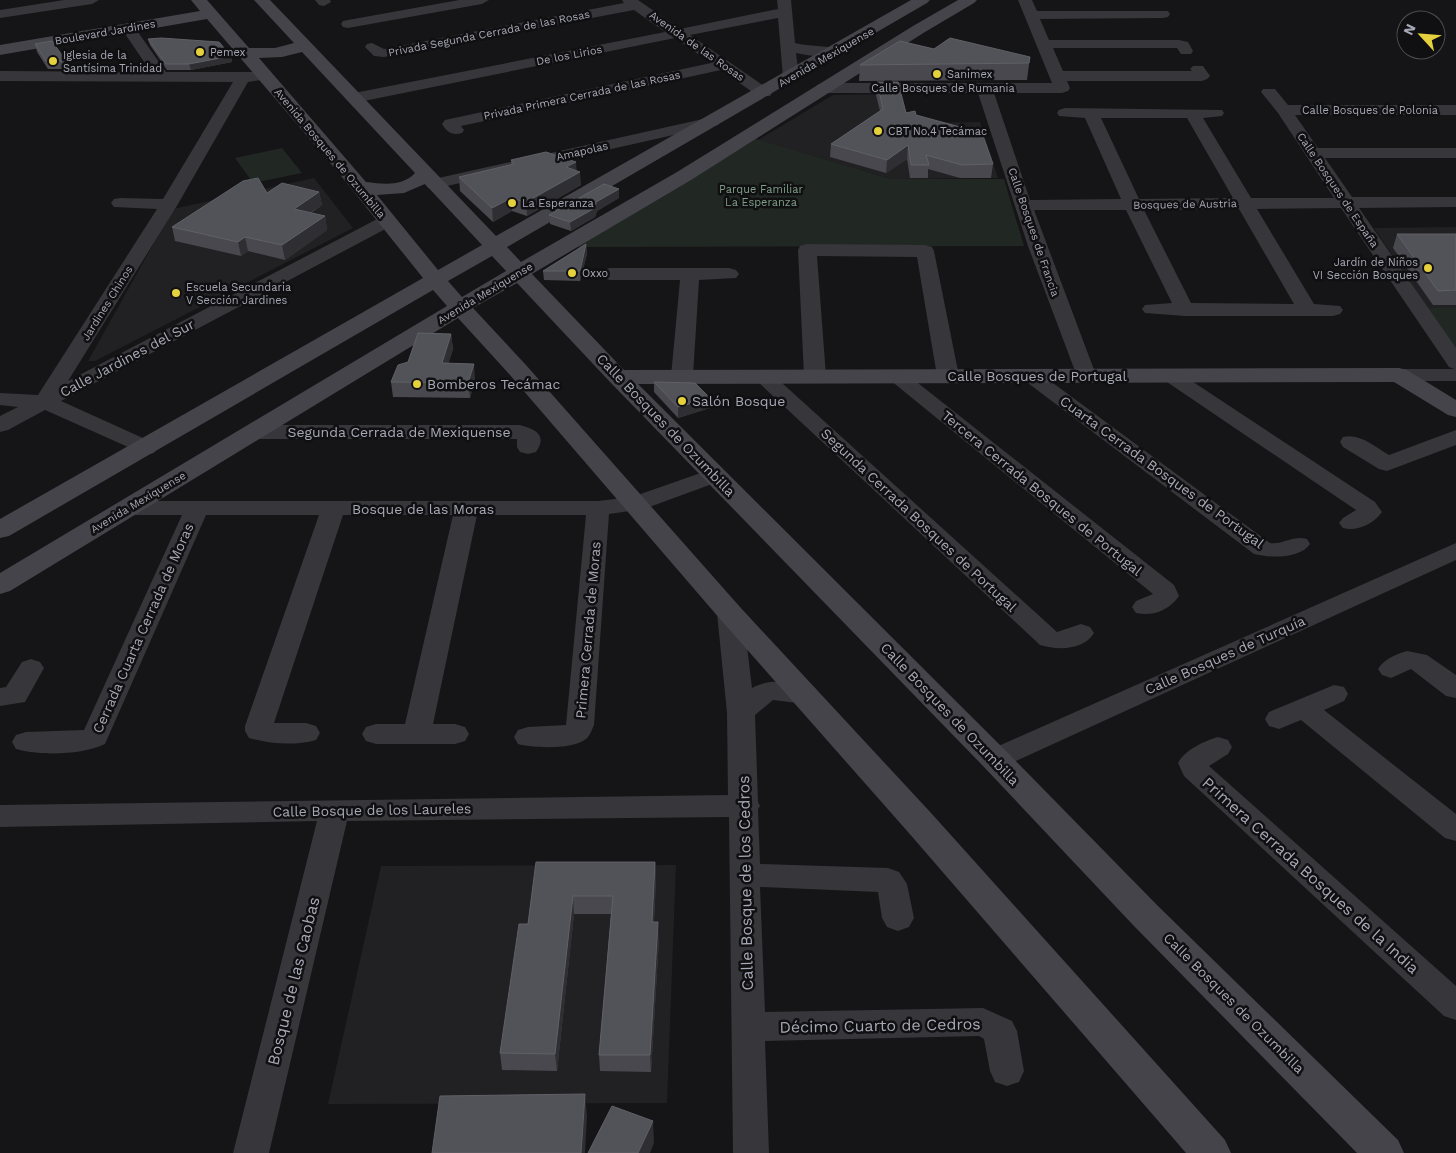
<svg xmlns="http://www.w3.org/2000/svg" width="1456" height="1153" font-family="'Work Sans',sans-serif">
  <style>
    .built { fill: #212023 }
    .green { fill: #212823 }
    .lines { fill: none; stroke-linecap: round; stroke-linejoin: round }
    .street { fill: #36363b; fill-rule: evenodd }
    .secondary { fill: #44444a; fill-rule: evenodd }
    .wall { fill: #48484e }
    .shaded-wall { fill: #2f2f33 }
    .building { fill: #525359; stroke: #606067 }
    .poi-dot { fill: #e5d13d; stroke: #100f11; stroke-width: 2 }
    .labels { text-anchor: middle; stroke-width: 5; stroke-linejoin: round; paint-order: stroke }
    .far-street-label { font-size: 11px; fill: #a7a8b5; stroke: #100f11 }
    .far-poi-label { font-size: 11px; fill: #a7a8b5; stroke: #100f11; text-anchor: start }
    .far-park-label { font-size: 11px; fill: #7f9f88; stroke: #100f11 }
    .street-label { font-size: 14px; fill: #a7a8b5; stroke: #100f11 }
    .poi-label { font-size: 14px; fill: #a7a8b5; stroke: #100f11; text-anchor: start }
    .near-street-label { font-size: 16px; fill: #a7a8b5; stroke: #100f11 }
  </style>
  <rect width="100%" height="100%" fill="#151416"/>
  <!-- built -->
  <path class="built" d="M902 94 909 123 980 122 998 178 891 179 758 140 833 95Z
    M314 178 353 228 95 361H88L173 209Z
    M1456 227V308H1428L1374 228Z
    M676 865 667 1103 328 1104 381 866Z"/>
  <!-- green -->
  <path class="green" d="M756 139 891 179H1004L1024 246 577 247Z
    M282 148 302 173 253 183 235 158Z
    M1428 308H1456V350Z"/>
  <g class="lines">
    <!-- street -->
    <path class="street" d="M64 0H99L92 4 0 18V10Z
      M315 0H330L331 2 324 6 319 5Z
      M459 0H489L482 4 348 28 343 27 341 24 343 21 348 20Z
      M622 0H638L680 29 778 9 777 0H791L795 43C810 47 825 45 839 49L841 52 839 55C826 58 809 56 796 53L799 77 796 80H786L783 77 778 18 690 35 770 90 772 93 770 96H758L721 70 461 126 464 130 462 133C452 136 447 132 442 124L445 120 711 63 675 38 354 103 348 101 346 98 348 95 354 93 665 32 634 10 384 57 374 56 365 47 367 44 372 43 384 49 624 3Z
      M1018 0H1032L1037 11H1168L1170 14 1168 17 1163 18 1040 19 1049 40H1179L1188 42 1193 51 1191 54H1181L1177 48H1053L1063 71H1192L1190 69 1193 66H1203L1210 76 1207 79 1202 81H1067L1070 88 1068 91 1062 93H994L1030 200 1121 199 1085 118 1059 116 1057 113 1059 110 1065 108 1222 110 1224 113 1222 116 1203 118 1251 198H1334L1278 113 1261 92 1263 89H1275L1288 105H1456V115H1295L1318 148H1456V158H1325L1352 197H1456V207L1359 208 1456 348V381H1399L1392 379 1388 375 1392 371 1399 369H1454L1449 367 1341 208 1257 209 1314 304 1340 306 1343 310 1340 314 1333 316H1185L1145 313 1142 309 1145 305 1172 303 1126 210H1034L1096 375 1092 379 1085 381 1078 379 1028 246 978 93H823L817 91 815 88 817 85 823 83H1052ZM1101 118H1187L1233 198 1139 199ZM1239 209 1294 304 1191 303 1144 210Z
      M128 24 133 25 166 72H256L261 74 264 77 261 80 248 82 178 204 68 381 381 217 387 216 393 217 396 221 393 225 61 401 154 443 157 448 154 453 146 455 45 410 8 430 0 432V416L18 407 0 405V393L38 395 157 209 114 207 111 203 114 199 120 198 163 199 233 82 0 81V71L151 72 121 28 123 25Z
      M712 117 718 119 720 122 718 125 434 189 428 188 425 184 428 180 434 179Z
      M807 244 925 245 932 247 934 251 959 376 955 380 948 382 941 380 937 376 917 257 817 256 826 376 822 380 815 382 808 380 804 376 798 250 800 246Z
      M610 268H729L736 270 739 274 736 278 699 280 693 376 689 380 682 382 675 380 671 376 680 280H610L603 278 600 274 603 270Z
      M897 370 904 372 1174 585 1179 596C1170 610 1152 617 1136 613L1132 607 1136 601 1153 594 890 380 886 376 890 372Z
      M1031 370 1038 372 1270 543C1283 545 1293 535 1307 539L1310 544C1300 559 1270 558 1254 554L1024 380 1020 376 1024 372Z
      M1171 370 1178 372 1375 502 1382 512C1374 524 1356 532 1343 528L1339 523 1343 518 1356 510 1164 380 1160 376 1164 372Z
      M764 371 771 373 1057 632 1081 624 1090 627 1094 633C1083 651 1057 650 1040 645L757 381 753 377 757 373Z
      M256 425H520C535 429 548 435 536 452L528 454 520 452 517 447V439H256L248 437 245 432 248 427Z
      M1456 430V445L1387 471 1379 469 1343 447 1340 442 1343 437C1360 433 1375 447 1389 455Z
      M715 468 723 470 727 475 723 480 644 509 609 514 594 725C592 729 590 736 586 739 573 750 533 748 518 744L514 737 518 730 528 727 566 725 586 515H477L433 724H455L465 727 469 734 465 741 455 744H376L366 741 362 734 366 727 376 724H405L453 515H343L274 723H306L316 726 320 733 316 740C295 746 270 744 249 738L245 731V726L319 515H206L105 744C82 755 41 756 16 749L12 742 16 735 26 732 84 730 182 515H126L118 513 114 508 118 503 126 501H598L632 497Z
      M1456 543V560L1005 766 995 769 985 766 981 759 985 752Z
      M730 605 739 607 743 613 752 688C772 677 794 682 815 688L819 695 815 702 805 704 773 700 755 715 758 802 760 806 758 809 760 864 888 868 899 872 907 884 914 918 909 927 898 931 887 927 882 918 878 892 760 887 765 1012 983 1008 1012 1021 1017 1031 1024 1071 1019 1082 1007 1086 995 1082 990 1071 984 1039 979 1036 765 1041 769 1153H733L729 817 347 821 269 1153H233L317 821 0 827V805L728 795 727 713 717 613 721 607Z
      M1407 651 1427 655 1456 675V698L1446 696 1411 669 1391 678 1382 675 1378 669C1384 659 1396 654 1407 651Z
      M31 659 40 662 44 668 25 702 0 706V688L6 687 22 662Z
      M1334 685 1344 687 1348 694 1344 701 1324 710 1456 814V841L1445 838 1301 720 1279 729 1269 726 1265 719 1269 712Z
      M1218 737 1228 740 1232 747 1228 754 1209 766 1456 986V1020L1444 1016 1184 776 1178 763C1185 750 1204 741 1218 737Z"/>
    <!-- secondary -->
    <path class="secondary" d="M191 0H207L249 48H275L294 43 254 0H270L496 236 911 0H930L927 3 507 247 521 262 677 172 913 26 958 0H977L974 3 925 32 691 180 532 274 624 370 1399 368 1407 370 1456 400V417L1448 415 1394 382 638 384 1006 751 1157 905 1398 1140 1404 1153H1357L1133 925 984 767 610 382 517 283 473 308 526 365 740 607 932 814 1225 1140 1231 1153H1186L908 832 720 619 510 375 458 318 10 591 0 594V573L447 306 433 290 9 536 0 538V519L423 278 338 172 207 19 0 55V45L200 11ZM302 52 415 173C402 187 383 184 366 182L259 58 282 57ZM425 184 482 245 438 270 377 195 404 193ZM492 256 506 271 462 297 448 281Z"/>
  </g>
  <!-- wall -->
  <path class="wall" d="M148 39 231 56 232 62 191 70H167L150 45Z
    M35 44 66 61 68 69H48L37 52Z
    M934 49 1030 57 1027 80 859 81 860 65Z
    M877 82 906 113 916 115 993 164 991 178H960L928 169V178H910L907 159 886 173 830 157 831 144 880 111 876 95Z
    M511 160 577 171 581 185 527 216 512 211 493 222 460 191 459 177 511 165Z
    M319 192 322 205 311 213 325 216 327 230 285 260 248 251 241 256 175 241 172 227Z
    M619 198 597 211 595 217 571 231 550 224 549 215Z
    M1397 234H1456V305H1433L1393 248Z
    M586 244 587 254 580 281 544 280 543 271Z
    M451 334 453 349 448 364 475 379 470 398 393 397 391 382 408 362Z
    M654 382 710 408 678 418 654 392Z
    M536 862H655L656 879 654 922 659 939 651 1072 600 1071 599 1055 611 914H574L557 1071 502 1070 500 1053 528 924Z"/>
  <!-- shaded-wall -->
  <path class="shaded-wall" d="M231 56 232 62 191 70 189 64Z
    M908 145 907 159 886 173 887 160Z
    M576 162 577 174 580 172 581 185 527 216 526 202 566 167Z
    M619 189V198L597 211 595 217 571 231 570 222 596 202Z
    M319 192 322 205 296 222 294 209Z
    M511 198 512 211 493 222 492 208Z
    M325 216 327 230 285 260 282 245Z
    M245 237 248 251 241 256 238 242Z
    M586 244 587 254 580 281V271Z
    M451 334 453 349 444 379 442 363Z
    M474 364 475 379 470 398 468 383Z
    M710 398V408L678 418V407Z
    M655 862 656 879 653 939 652 922Z
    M573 896 574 914 557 1071 555 1054Z
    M658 922 659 939 651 1072 650 1055Z
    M585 1094 587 1116 585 1153H581Z
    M653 1121 654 1143 650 1153H638Z"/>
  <!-- building -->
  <path class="building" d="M161 38 219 42 231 56 189 64H166L148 39Z
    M950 38 1030 57 1029 63 860 65 900 41 934 49Z
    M52 41 66 61H46L35 44Z
    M877 82H898L906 113 915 111 916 115 982 133 993 164 962 165 926 155 929 165H911L908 145 887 160 831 144 883 109Z
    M546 152 576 162 566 167 580 172 526 202 511 198 492 208 459 177 514 164 511 160Z
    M258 178 267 193 282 183 319 192 294 209 325 216 282 245 245 237 238 242 172 227 243 181Z
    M604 184 619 189 596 202 595 208 570 222 549 215Z
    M1397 234H1456V290L1438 291Z
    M586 244 580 271H543Z
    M418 333 451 334 442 363 474 364 468 383 391 382 398 365 408 362Z
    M654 382 695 383 710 398 678 407Z
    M536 862H655L652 922H658L650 1055H599L613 896H573L555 1054 500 1053 519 924H528Z
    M585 1094 581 1153H432L440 1096Z
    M612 1106 653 1121 638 1153H588Z"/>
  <!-- markers -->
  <g class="poi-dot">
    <circle cx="200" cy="52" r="5"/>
    <circle cx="53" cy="61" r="5"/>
    <circle cx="937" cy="74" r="5"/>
    <circle cx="878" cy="131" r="5"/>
    <circle cx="512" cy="203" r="5"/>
    <circle cx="1428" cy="268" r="5"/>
    <circle cx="572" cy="273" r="5"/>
    <circle cx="176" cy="293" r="5"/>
    <circle cx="417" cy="384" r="5"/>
    <circle cx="682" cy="401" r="5"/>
  </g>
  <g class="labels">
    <!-- far-street labels -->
    <g class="far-street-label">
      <text transform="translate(105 32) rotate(-10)" y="4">Boulevard Jardines</text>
      <text transform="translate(489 33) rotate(-11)" y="4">Privada Segunda Cerrada de las Rosas</text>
      <text transform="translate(697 46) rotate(35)" y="4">Avenida de las Rosas</text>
      <text transform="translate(569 55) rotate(-11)" y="4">De los Lirios</text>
      <text transform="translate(826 57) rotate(-30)" y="4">Avenida Mexiquense</text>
      <text x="943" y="92">Calle Bosques de Rumania</text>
      <text transform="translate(582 95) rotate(-12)" y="4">Privada Primera Cerrada de las Rosas</text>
      <text x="1370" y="114">Calle Bosques de Polonia</text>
      <text transform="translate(582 151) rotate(-13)" y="4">Amapolas</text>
      <text transform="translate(330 153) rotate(50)" y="4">Avenida Bosques de Ozumbilla</text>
      <text transform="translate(1338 190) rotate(56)" y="4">Calle Bosques de España</text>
      <text transform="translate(1185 204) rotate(-1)" y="4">Bosques de Austria</text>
      <text transform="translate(1034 232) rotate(71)" y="4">Calle Bosques de Francia</text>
      <text transform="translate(485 293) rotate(-31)" y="4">Avenida Mexiquense</text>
      <text transform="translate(107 303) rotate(-58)" y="4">Jardines Chinos</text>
      <text transform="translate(138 502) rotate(-31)" y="4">Avenida Mexiquense</text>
    </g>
    <!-- far-poi labels -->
    <g class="far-poi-label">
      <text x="210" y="56">Pemex</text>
      <text x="63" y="59">Iglesia de la<tspan x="63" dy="13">Santísima Trinidad</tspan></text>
      <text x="947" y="78">Sanimex</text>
      <text x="888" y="135">CBT No.4 Tecámac</text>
      <text x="522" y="207">La Esperanza</text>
      <text x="1418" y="266" text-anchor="end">Jardín de Niños<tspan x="1418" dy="13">VI Sección Bosques</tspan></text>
      <text x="582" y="277">Oxxo</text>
      <text x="186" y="291">Escuela Secundaria<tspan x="186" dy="13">V Sección Jardines</tspan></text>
    </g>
    <!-- far-park labels -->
    <g class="far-park-label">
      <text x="761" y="193">Parque Familiar<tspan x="761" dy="13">La Esperanza</tspan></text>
    </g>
    <!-- street labels -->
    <g class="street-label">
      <text transform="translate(127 358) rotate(-28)" y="5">Calle Jardines del Sur</text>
      <text x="1037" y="381">Calle Bosques de Portugal</text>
      <text transform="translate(666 425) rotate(46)" y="5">Calle Bosques de Ozumbilla</text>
      <text x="399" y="437">Segunda Cerrada de Mexiquense</text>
      <text transform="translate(1162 472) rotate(36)" y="5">Cuarta Cerrada Bosques de Portugal</text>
      <text transform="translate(1042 493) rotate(39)" y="5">Tercera Cerrada Bosques de Portugal</text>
      <text x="423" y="514">Bosque de las Moras</text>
      <text transform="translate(919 520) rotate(43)" y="5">Segunda Cerrada Bosques de Portugal</text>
      <text transform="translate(143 628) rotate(-66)" y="5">Cerrada Cuarta Cerrada de Moras</text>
      <text transform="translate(588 630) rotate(-85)" y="5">Primera Cerrada de Moras</text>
      <text transform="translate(1225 655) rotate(-24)" y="5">Calle Bosques de Turquía</text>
      <text transform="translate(950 714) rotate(46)" y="5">Calle Bosques de Ozumbilla</text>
      <text transform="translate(372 810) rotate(-1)" y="5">Calle Bosque de los Laureles</text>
      <text transform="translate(1234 1003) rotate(45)" y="5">Calle Bosques de Ozumbilla</text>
    </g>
    <!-- poi labels -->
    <g class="poi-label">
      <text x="427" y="389">Bomberos Tecámac</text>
      <text x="692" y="406">Salón Bosque</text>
    </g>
    <!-- near-street labels -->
    <g class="near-street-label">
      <text transform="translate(1311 875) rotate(42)" y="6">Primera Cerrada Bosques de la India</text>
      <text transform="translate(745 883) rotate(-91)" y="6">Calle Bosque de los Cedros</text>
      <text transform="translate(293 981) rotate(-76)" y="6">Bosque de las Caobas</text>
      <text transform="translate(880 1025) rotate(-1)" y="6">Décimo Cuarto de Cedros</text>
    </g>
  </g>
  <!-- north arrow -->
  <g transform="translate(1421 35) rotate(296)"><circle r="24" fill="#100f11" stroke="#4c4c53"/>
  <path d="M0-4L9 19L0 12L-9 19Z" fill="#e5d13d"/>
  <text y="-8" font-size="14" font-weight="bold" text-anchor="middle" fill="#a7a8b5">N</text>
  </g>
</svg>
